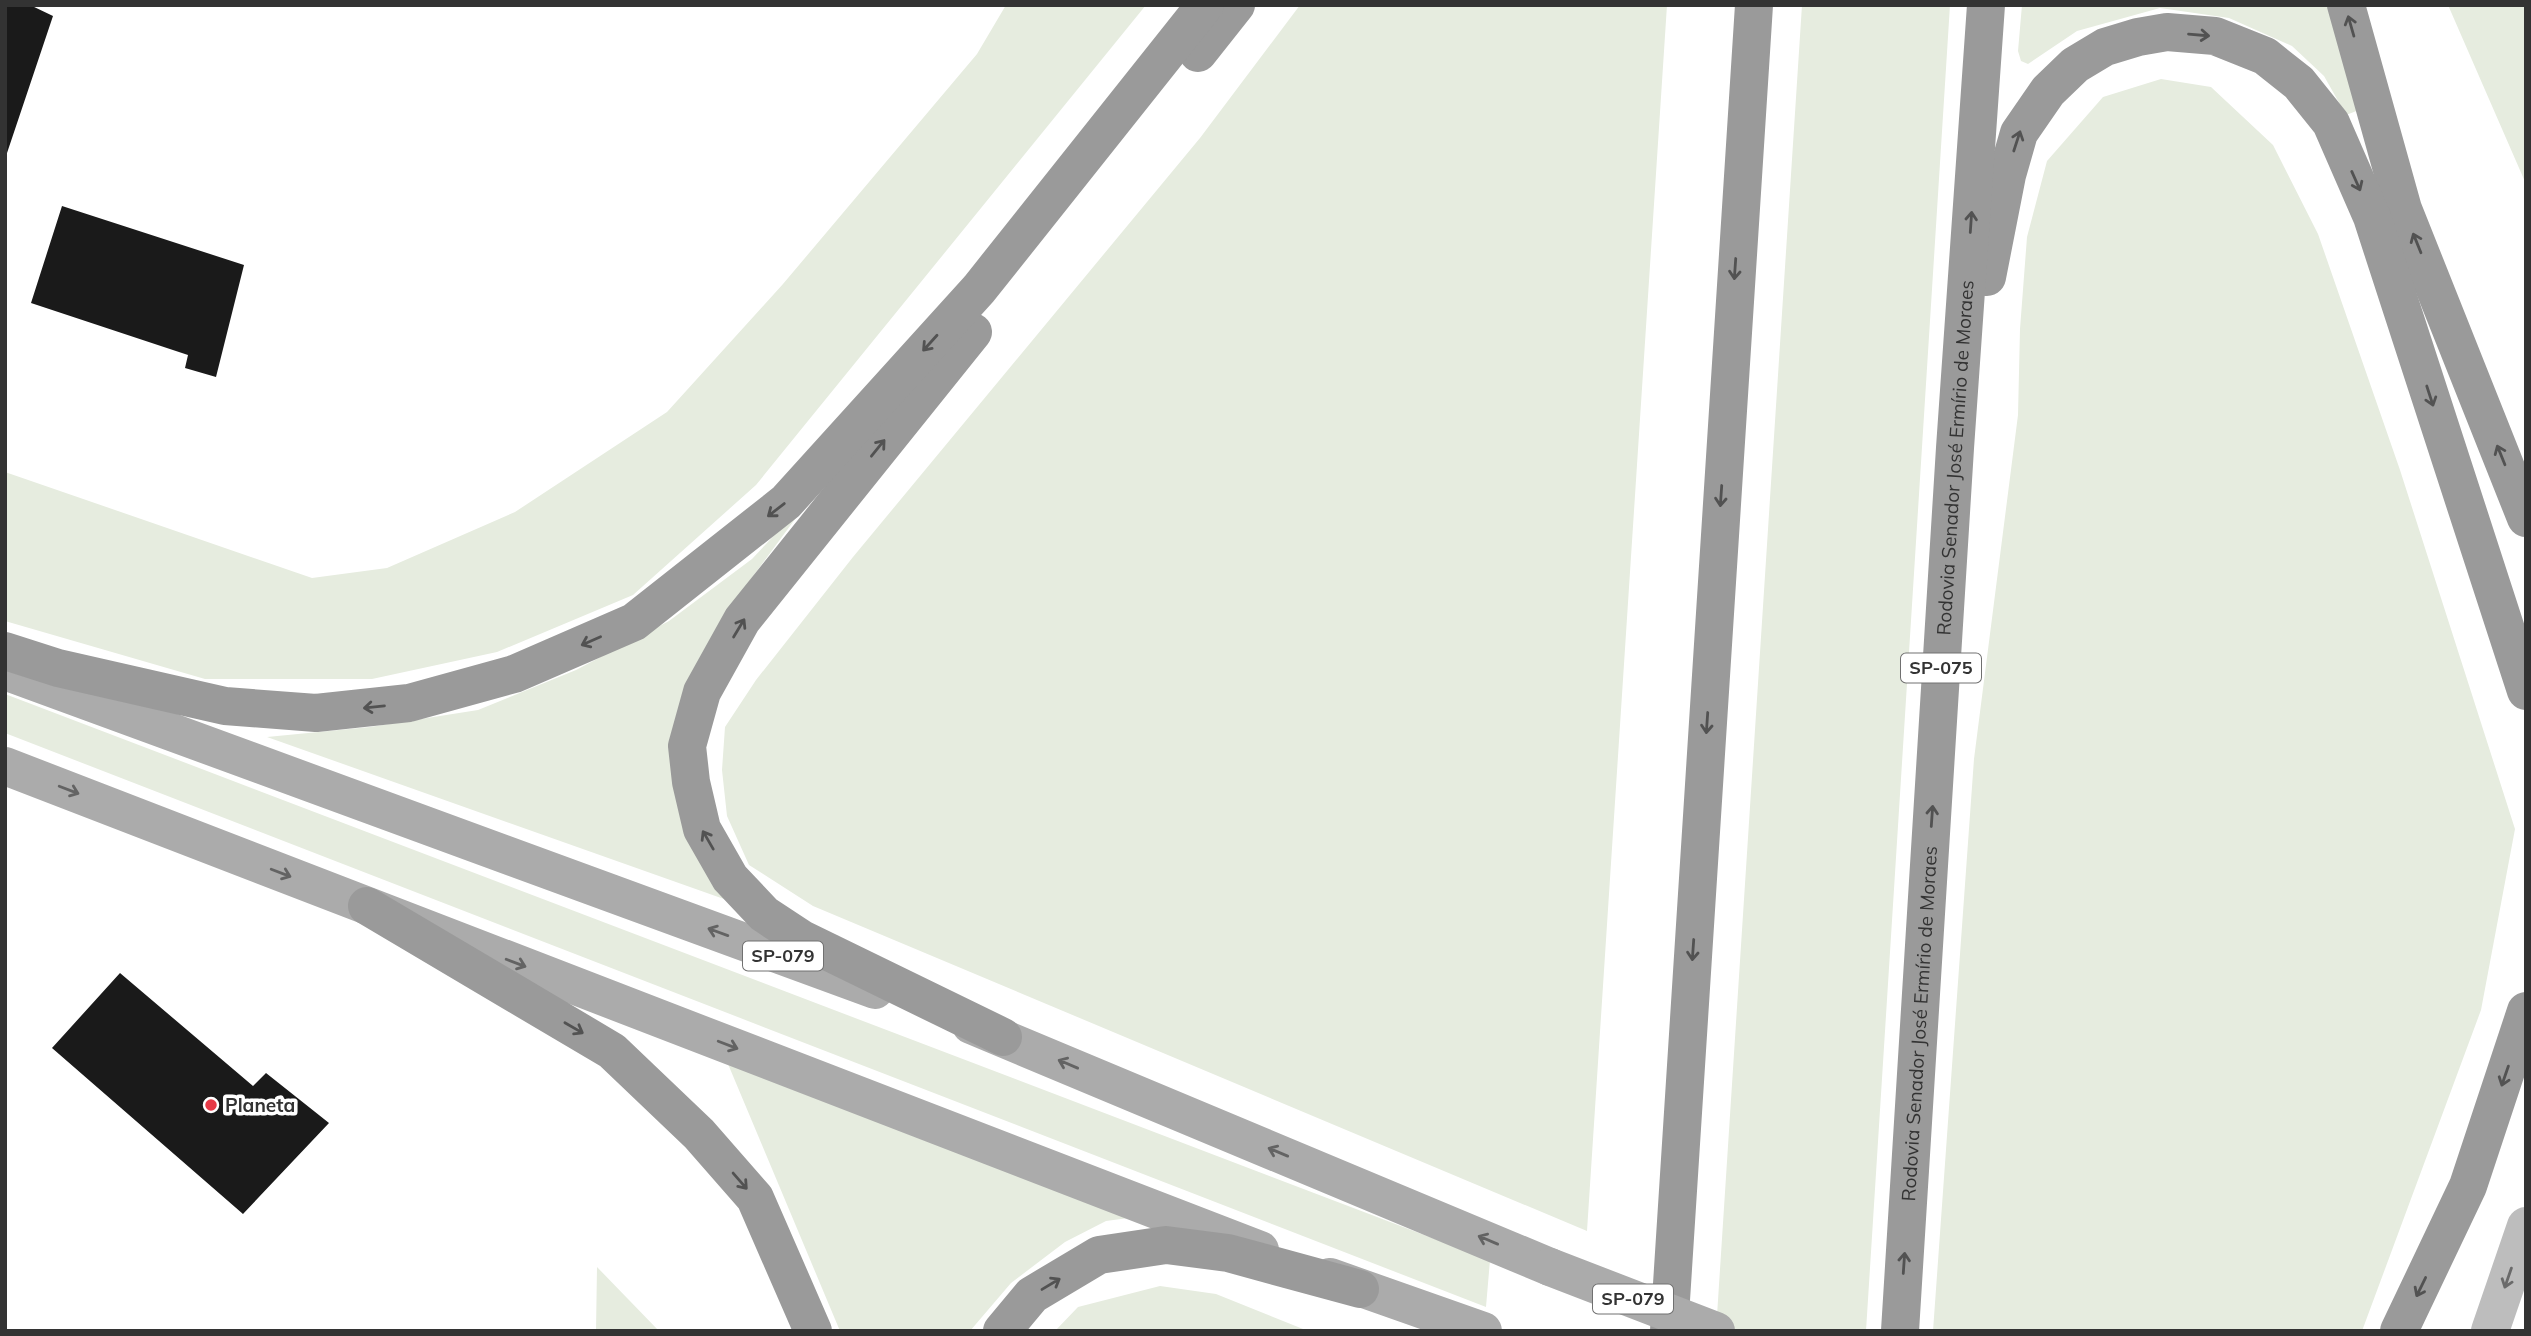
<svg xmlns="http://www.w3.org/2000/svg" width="2531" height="1336" font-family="Mulish,sans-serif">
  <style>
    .green { fill: #e6ecdf }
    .building { fill: #1a1a1a }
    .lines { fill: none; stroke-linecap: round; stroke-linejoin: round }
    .secondary { stroke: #bdbdbd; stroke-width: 38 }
    .primary { stroke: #ababab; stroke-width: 38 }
    .motorway { stroke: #9a9a9a; stroke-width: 38 }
    .primary-bridge { stroke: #ababab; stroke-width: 38 }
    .oneway { stroke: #525252 }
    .oneway2 { stroke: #636363 }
    .oneway3 { stroke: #6a6a6a }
    .poi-dot { fill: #e63946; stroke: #fff; stroke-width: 2.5 }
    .labels { text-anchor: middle; stroke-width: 7; stroke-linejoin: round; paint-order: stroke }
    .shield { fill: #fff; stroke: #707070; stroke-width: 2 }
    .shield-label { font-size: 18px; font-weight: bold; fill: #333 }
    .street-label { font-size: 19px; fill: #333; stroke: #fff }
    .poi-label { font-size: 19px; font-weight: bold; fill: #333; stroke: #fff; text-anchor: start }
  </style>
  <rect width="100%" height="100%" fill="#fff"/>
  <!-- green -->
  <path class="green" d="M1006 5H1146L756 485 633 595 497 652 372 679H205L5 621V472L312 578 387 568 515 512 667 412 783 284 977 54Z
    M1300 5H1667L1587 1231 813 906 749 865 727 816 722 770 725 727 756 680 853 557 1200 138Z
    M1802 5H1950L1866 1331H1716Z
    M2022 5H2336L2367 107 2346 115 2324 76 2292 46 2229 18 2160 8 2077 31 2028 64 2021 61 2018 51Z
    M2448 5H2526V184Z
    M2161 79 2211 87 2273 145 2318 234 2400 470 2515 829 2481 1010 2362 1331H1933L1974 759 2018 415 2020 329 2027 237 2047 161 2103 97Z
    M815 492 734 602 670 750 738 904 267 737 370 727 478 710 576 670 669 621 752 559Z
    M5 694 1490 1260 1486 1307 5 733Z
    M728 1064 1151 1215 1106 1221 1065 1242 1011 1283 970 1331H840Z
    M597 1267 659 1331H596Z
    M1160 1286 1216 1294 1308 1331H1055L1078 1307Z"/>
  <!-- building -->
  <path class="building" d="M5 5H30L53 16 6 156Z
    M62 206 244 265 216 377 185 368 188 355 31 303Z
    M120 973 253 1086 266 1073 329 1123 243 1214 52 1048Z"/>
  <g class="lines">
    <!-- secondary -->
    <path class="secondary" d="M2490 1331 2526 1226"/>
    <!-- primary -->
    <path class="primary" d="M5 671 875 990
      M5 766 1260 1250
      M971 1025 1550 1267
      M1330 1277 1483 1331"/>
    <!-- motorway -->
    <g class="motorway">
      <path d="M2346 5 2403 209 2526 518"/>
      <path d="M1198 53 1236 5"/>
      <path d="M1987 277 2007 175 2019 133 2048 91 2075 65 2105 47 2138 37 2167 32 2215 36 2265 56 2299 83 2331 123 2372 217 2526 691"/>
      <path d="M973 332 742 620 702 692 687 746 691 782 702 829 730 878 764 914 802 939 1003 1037"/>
      <path d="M5 651 58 668 225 706 316 713 409 703 514 674 634 622 786 502 979 289 1205 5"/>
      <path d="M367 906 612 1051 699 1134 755 1198 813 1331"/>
      <path d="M1002 1331 1032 1295 1099 1255 1166 1245 1228 1253 1360 1289"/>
      <path d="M1669 1331 1754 5"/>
      <path id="s1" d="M1900 1331 1955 448 1986 5"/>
      <path d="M2399 1331 2468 1186 2526 1011"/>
    </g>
    <!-- primary-bridge -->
    <path class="primary-bridge" d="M1550 1267 1716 1331"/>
  </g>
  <!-- one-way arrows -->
  <defs><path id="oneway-shaft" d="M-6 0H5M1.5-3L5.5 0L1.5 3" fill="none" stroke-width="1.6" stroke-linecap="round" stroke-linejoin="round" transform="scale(1.75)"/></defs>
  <g class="oneway">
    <use href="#oneway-shaft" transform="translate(2351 26) rotate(-106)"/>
    <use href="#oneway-shaft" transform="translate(2199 35) rotate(5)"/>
    <use href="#oneway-shaft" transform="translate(2017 141) rotate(-72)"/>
    <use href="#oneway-shaft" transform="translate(2356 181) rotate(66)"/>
    <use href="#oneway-shaft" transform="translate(1971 222) rotate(-86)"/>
    <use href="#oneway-shaft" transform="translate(2417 243) rotate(-112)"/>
    <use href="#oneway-shaft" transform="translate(1735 269) rotate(94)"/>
    <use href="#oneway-shaft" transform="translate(930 343) rotate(132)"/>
    <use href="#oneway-shaft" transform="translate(2430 396) rotate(72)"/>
    <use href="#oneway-shaft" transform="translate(878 448) rotate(-51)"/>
    <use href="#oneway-shaft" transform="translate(2501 455) rotate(-112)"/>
    <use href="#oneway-shaft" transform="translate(1721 496) rotate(94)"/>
    <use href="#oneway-shaft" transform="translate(776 510) rotate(142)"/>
    <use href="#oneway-shaft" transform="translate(739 628) rotate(-59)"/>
    <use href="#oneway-shaft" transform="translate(591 641) rotate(156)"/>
    <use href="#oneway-shaft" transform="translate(374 707) rotate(174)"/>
    <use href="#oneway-shaft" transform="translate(1707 723) rotate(94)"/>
    <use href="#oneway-shaft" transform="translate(1932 816) rotate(-86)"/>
    <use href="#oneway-shaft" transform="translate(708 840) rotate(-120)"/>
    <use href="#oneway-shaft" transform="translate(1693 950) rotate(94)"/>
    <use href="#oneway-shaft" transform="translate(574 1028) rotate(30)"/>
    <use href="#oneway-shaft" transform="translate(2505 1076) rotate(109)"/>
    <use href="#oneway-shaft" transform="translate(740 1181) rotate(49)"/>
    <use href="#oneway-shaft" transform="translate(1904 1263) rotate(-86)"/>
    <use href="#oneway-shaft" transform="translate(1051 1284) rotate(-31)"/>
    <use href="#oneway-shaft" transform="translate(2421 1287) rotate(116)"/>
  </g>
  <g class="oneway2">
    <use href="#oneway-shaft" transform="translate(69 790) rotate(21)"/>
    <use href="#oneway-shaft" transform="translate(281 873) rotate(21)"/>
    <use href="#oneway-shaft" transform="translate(718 932) rotate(-160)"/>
    <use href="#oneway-shaft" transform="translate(516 963) rotate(21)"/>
    <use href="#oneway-shaft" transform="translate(728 1045) rotate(21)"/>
    <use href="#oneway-shaft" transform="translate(1068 1064) rotate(-157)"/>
    <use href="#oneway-shaft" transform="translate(1278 1152) rotate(-157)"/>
    <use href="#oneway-shaft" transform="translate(1488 1240) rotate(-157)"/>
  </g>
  <use class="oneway3" href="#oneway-shaft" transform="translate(2508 1278) rotate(109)"/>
  <!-- markers -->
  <circle class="poi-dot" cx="211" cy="1105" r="7"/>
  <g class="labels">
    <!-- shield labels -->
    <g class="shield">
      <rect x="1901" y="653.5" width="80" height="29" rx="5"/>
      <rect x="743" y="941.5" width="80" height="29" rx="5"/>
      <rect x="1593" y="1284.5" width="80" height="29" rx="5"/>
    </g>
    <g class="shield-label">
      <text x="1941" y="674">SP-075</text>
      <text x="783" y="962">SP-079</text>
      <text x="1633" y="1305">SP-079</text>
    </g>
    <!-- street labels -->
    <g class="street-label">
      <text dy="7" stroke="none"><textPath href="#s1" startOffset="875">Rodovia Senador José Ermírio de Moraes</textPath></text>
      <text dy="7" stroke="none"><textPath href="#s1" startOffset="308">Rodovia Senador José Ermírio de Moraes</textPath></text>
    </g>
    <!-- poi labels -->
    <g class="poi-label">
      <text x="225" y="1112">Planeta</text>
    </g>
  </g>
  <!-- border -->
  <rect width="2531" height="1336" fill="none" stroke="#333333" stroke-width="14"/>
</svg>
